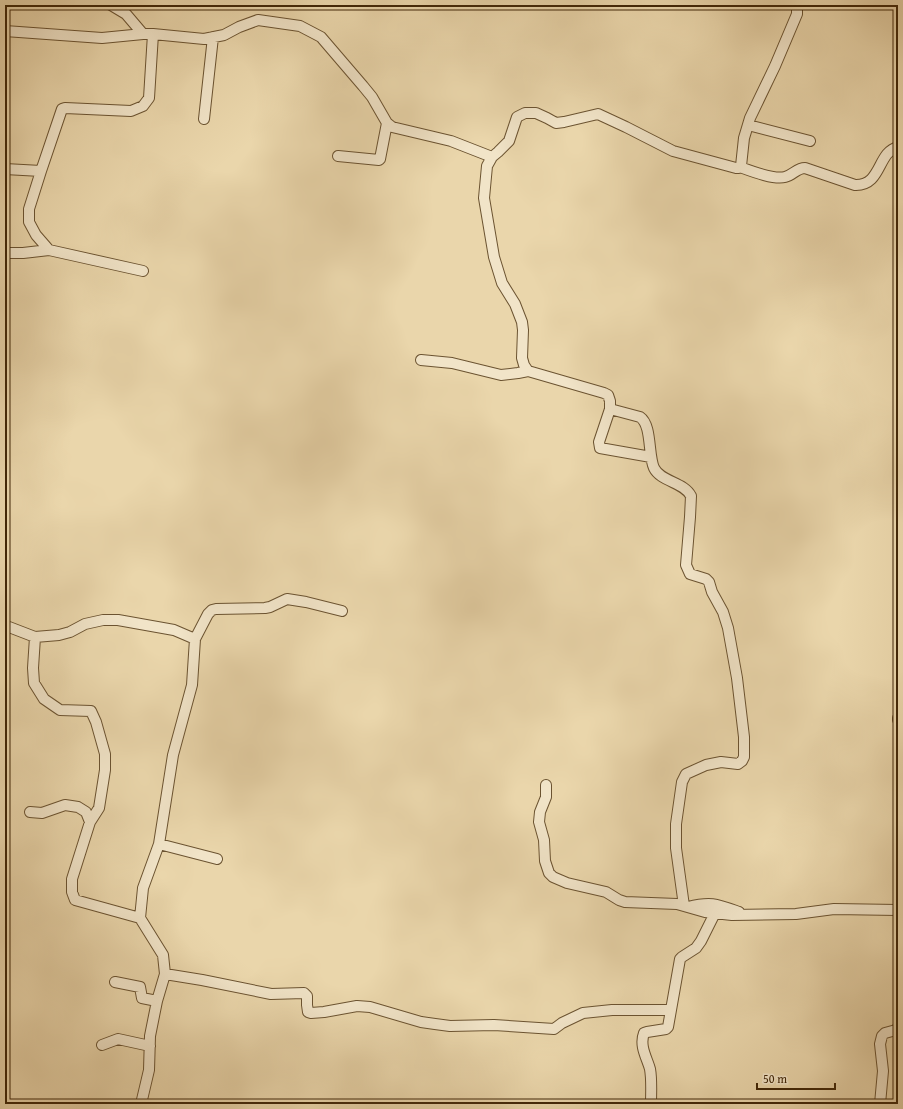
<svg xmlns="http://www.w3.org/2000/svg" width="903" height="1109" font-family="'Gentium Book Plus',serif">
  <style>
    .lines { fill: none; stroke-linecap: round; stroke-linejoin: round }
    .minor-casing { stroke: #6b5331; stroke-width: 12 }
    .minor { stroke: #f1e4c8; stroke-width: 10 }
  </style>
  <rect width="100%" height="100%" fill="#ead6ab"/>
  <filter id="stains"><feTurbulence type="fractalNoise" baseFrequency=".005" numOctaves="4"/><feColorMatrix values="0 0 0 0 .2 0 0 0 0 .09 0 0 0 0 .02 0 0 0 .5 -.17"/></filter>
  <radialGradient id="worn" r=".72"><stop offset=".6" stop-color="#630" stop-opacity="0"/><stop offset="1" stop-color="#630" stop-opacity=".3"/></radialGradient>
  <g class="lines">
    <!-- minor casing -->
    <g class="minor-casing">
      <path id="minor" d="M111 5 126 14 143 34H153L204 39 224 35 239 27 258 20 300 26 321 37 363 86 372 97 387 123 392 127 451 141 492 157
        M5 31 102 38 143 34
        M204 119 213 37
        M748 125 810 141
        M338 156 379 160 380 159 387 123
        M740 167C751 171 774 180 785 177 793 175 797 168 805 168L855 185C882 186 877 152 898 147
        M5 169 41 171
        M5 253H23L49 250
        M143 271 49 250 36 235 29 222V209L41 171 62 109 65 108 131 111 143 106 149 98 153 34
        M421 360 452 363 501 375 518 373 528 371
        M610 409 599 442 600 448 651 457
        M5 627H9L35 637 59 635 70 632 85 624 103 620H118L174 630 195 639
        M35 637 33 668 34 683 44 699 60 710 91 711 96 722 105 754V770L99 808 90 822 72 879V892L75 900 140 918 163 955 165 974 157 1001 150 1036 149 1070 141 1104
        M898 718V720
        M546 785V797L540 812 539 822 544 840 545 861 549 873 553 877 567 883 606 892 619 900 625 902 677 904 705 912 732 915 796 914 834 909 898 910
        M30 812 42 813 65 805 78 807 86 812 90 822
        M159 844 217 859
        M684 906 676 848V824L682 782 686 774 706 765 721 762 738 764 742 761 744 757V737L737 678 728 628 723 612 712 592 709 582 706 579 690 574 686 565 690 517 691 496C684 482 661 482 654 468 648 455 652 425 640 417L610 409V401L608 395 604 393 528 371 524 365 522 358 523 330 522 322 515 304 502 283 494 257 484 198 487 166 492 157 498 152 509 141 517 117 525 113H536L547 118 556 123 564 122 598 114 626 127 673 151 736 168H739L741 166 744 138 750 118 775 66 797 14V5
        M688 907C711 901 717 904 739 912
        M140 918 143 888 159 844 173 755 192 685 195 639 208 614 212 610 216 609 265 608 270 607 287 599 306 602 342 611
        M165 974 202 980 271 994 304 993 307 996V1005L308 1012 311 1013 324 1012 357 1006 370 1007 421 1022 435 1024 450 1026 494 1025 554 1029 562 1023 583 1013 612 1010H671
        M115 982 140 987 142 998 157 1001
        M102 1045 118 1039 150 1046
        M651 1104C651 1093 652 1080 650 1069 647 1058 639 1046 644 1033L647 1032 666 1029 668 1027 680 959 682 957 696 948 701 941 715 913
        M880 1104 883 1071 880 1044 882 1036 885 1033 896 1030 898 1027"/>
    </g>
    <!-- minor -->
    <use href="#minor" class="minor"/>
  </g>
  <!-- margin -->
  <rect width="903" height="1109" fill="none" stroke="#ead6ab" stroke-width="20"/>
  <rect x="6" y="6" width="891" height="1097" fill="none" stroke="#412708" stroke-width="2"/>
  <rect x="10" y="10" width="883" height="1089" fill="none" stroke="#412708"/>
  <!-- scale -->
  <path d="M757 1083v6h78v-6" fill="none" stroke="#412708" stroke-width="2"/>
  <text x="763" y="1083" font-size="12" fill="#412708" stroke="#f1e4c8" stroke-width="3" paint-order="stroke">50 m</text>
  <rect width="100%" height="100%" filter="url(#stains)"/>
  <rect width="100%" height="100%" fill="url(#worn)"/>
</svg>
